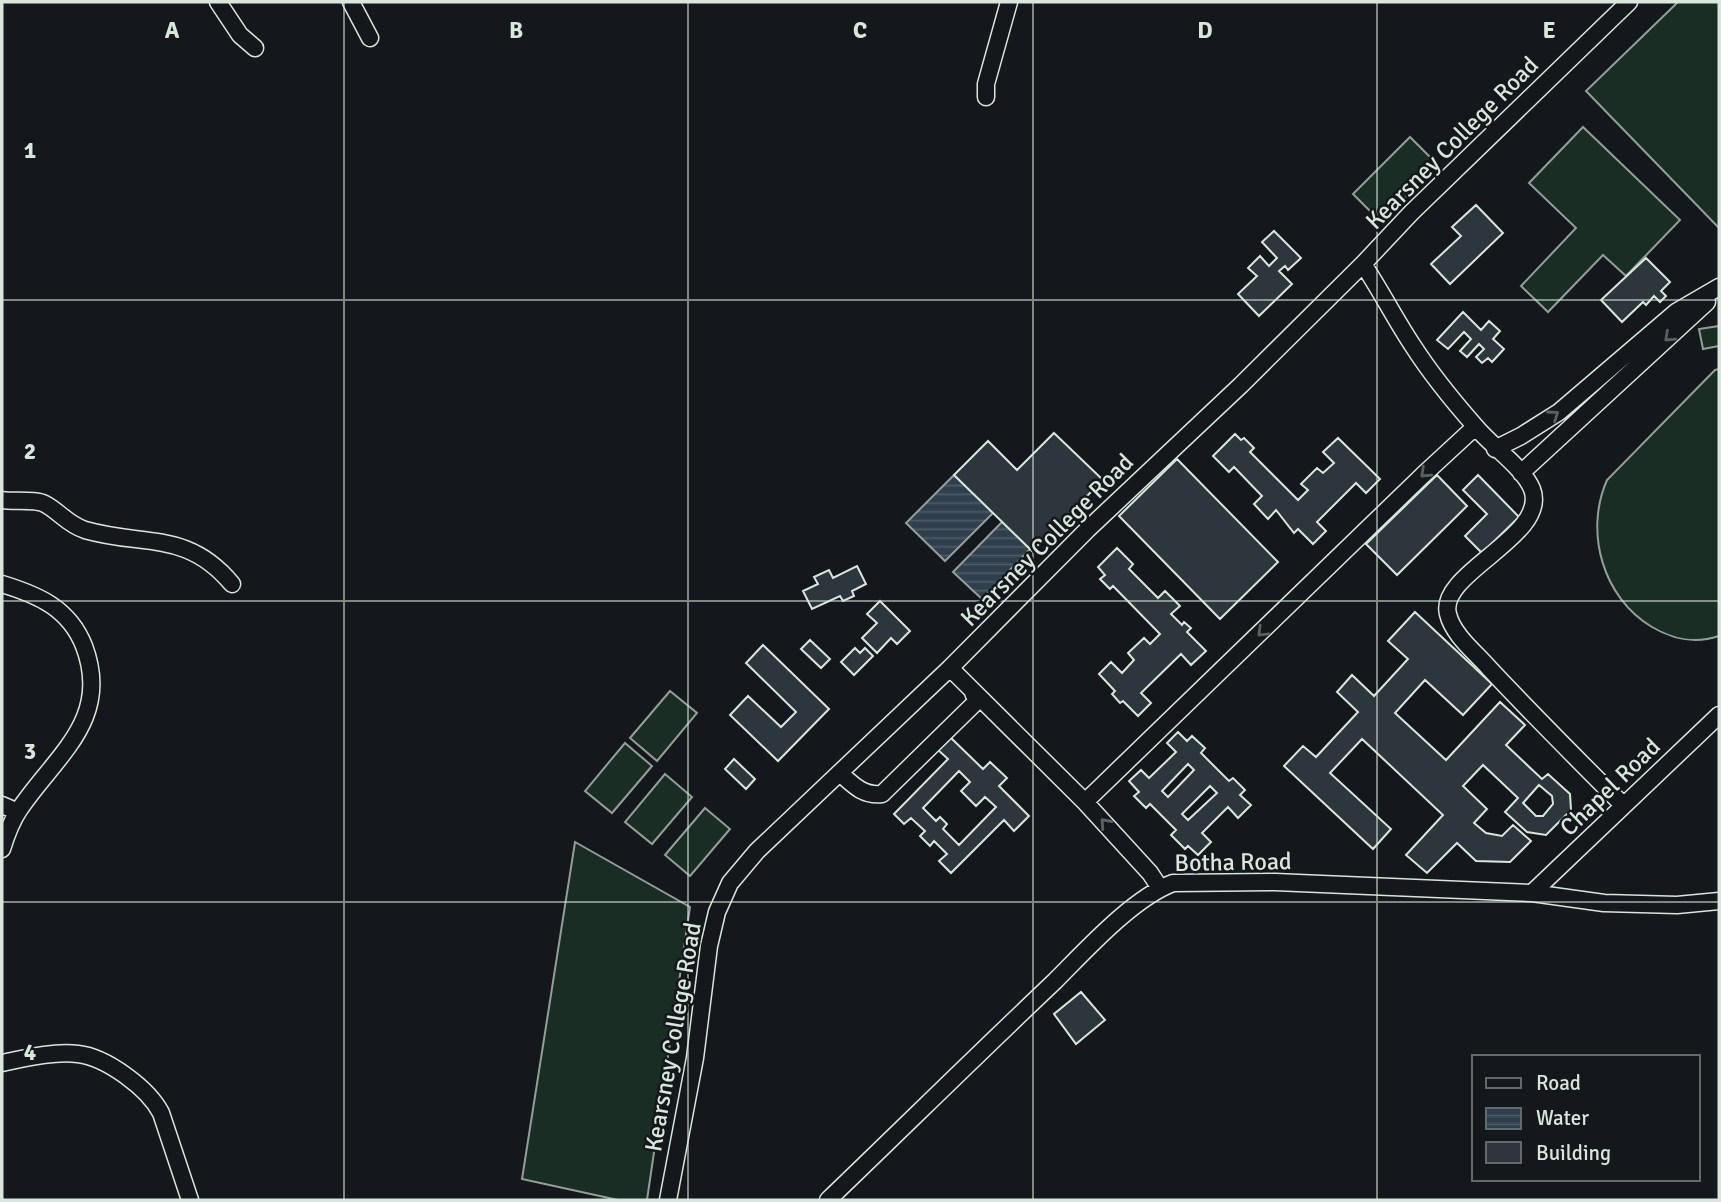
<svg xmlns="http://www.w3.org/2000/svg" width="1721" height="1202" font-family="Signika,sans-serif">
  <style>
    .grass { fill: #1a2d24; stroke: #939e99; stroke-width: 2 }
    .water { fill: url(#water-rules); stroke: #939e99; stroke-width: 2 }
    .building { fill: #2c363c; stroke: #d8e6dc; stroke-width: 2; fill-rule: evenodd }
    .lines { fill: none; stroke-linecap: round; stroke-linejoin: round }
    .minor-casing { stroke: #d8e6dc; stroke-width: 19 }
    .minor { stroke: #14181c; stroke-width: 16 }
    .oneway { stroke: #59605f }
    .grid { fill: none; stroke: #d8e6dc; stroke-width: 2; stroke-opacity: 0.55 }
    .labels { text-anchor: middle; stroke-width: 5; stroke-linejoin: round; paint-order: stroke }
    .street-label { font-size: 24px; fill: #d8e6dc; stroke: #14181c }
    .grid-label { font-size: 23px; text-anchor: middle; font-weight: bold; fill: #d8e6dc; stroke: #14181c; stroke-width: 5; stroke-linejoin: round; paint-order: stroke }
  </style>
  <defs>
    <pattern id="water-rules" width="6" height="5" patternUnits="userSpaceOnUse" patternTransform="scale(1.75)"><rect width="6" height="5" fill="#2f3f4d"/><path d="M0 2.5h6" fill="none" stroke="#4c5b66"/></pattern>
  </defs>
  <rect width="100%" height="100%" fill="#14181c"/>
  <!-- grass -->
  <path class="grass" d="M1678 2H1719V228L1586 91Z
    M1583 127 1680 220 1626 276 1603 255 1548 312 1521 286 1576 228 1529 183Z
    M1410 137 1438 165 1381 222 1353 194Z
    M1719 326V346L1703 349 1699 329Z
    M1719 369V636C1695 644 1674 640 1652 627 1603 598 1584 532 1607 480L1715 370Z
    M670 691 697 713 657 761 630 738Z
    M625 743 652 766 612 813 585 791Z
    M665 774 692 797 652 844 625 822Z
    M705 808 730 829 690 876 665 855Z
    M575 842 690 907 647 1200H618L522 1179Z"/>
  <!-- water -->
  <path class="water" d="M954 475 993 513 945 561 906 523Z
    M1002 522 1030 549 982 599 953 572Z"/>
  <!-- building -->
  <path class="building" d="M1476 205 1503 233 1450 284 1431 264 1461 236 1452 227Z
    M1274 231 1301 258 1288 270 1285 266 1279 271 1292 284 1259 316 1238 294 1257 276 1248 268 1260 256 1269 266 1277 258 1262 242Z
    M1646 258 1670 282 1661 291 1666 296 1660 302 1654 296 1646 305 1643 302 1622 322 1601 300Z
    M1463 312 1481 330 1489 321 1500 331 1493 339 1504 349 1492 362 1488 358 1482 363 1476 357 1484 349 1479 344 1467 357 1460 351 1471 339 1464 332 1448 349 1437 340Z
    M1054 433 1103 480 1032 551 954 475 988 441 1017 470Z
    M1235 434 1241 440 1244 438 1254 448 1250 452 1298 500 1308 490 1301 484 1317 468 1323 473 1334 463 1323 452 1338 438 1380 479 1366 493 1356 483 1317 522 1326 531 1313 544 1298 529 1294 533 1276 510 1268 519 1254 504 1262 496 1234 467 1229 472 1213 456Z
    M1177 459 1278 562 1220 619 1119 516Z
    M1437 475 1467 506 1397 575 1366 544Z
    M1478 475 1519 517 1482 553 1465 536 1487 514 1463 490Z
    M1117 548 1133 564 1129 569 1158 598 1165 591 1180 606 1171 614 1182 625 1184 622 1191 628 1187 632 1206 651 1191 665 1181 654 1141 693 1151 703 1138 716 1123 701 1120 703 1112 694 1115 691 1099 674 1111 662 1122 673 1134 660 1128 653 1144 638 1150 644 1160 634 1113 586 1110 589 1100 579 1105 575 1098 567Z
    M857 566 866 584 852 591 854 596 843 601 840 596 812 609 803 591 818 584 814 577 829 570 833 578Z
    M880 601 910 631 897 644 891 638 877 653 862 638 877 623 867 614Z
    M1415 612 1492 684 1463 715 1425 680 1395 713 1446 760 1500 702 1525 725 1506 745 1542 779 1548 774 1570 794 1571 810 1546 835 1527 832 1505 812 1518 798 1483 765 1463 786 1487 809 1474 823 1486 833 1502 836 1513 825 1531 841 1510 862 1476 861 1457 843 1427 873 1406 855 1443 815 1362 739 1330 773 1391 829 1373 849 1284 766 1303 746 1316 757 1358 712 1337 692 1352 675 1374 696 1408 659 1388 641ZM1539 785 1552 796 1553 804 1543 816H1536L1523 803Z
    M810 640 830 659 821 668 801 649Z
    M763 645 829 709 778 761 730 715 748 696 781 727 796 712 746 663Z
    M855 648 860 653 865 648 873 656 854 675 841 662Z
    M1178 732 1187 741 1192 736 1205 748 1201 753 1229 781 1233 778 1245 790 1240 795 1251 805 1238 818 1228 807 1202 833 1211 842 1198 855 1188 846 1185 849 1171 835 1176 830 1150 804 1146 808 1134 796 1139 792 1129 781 1141 770 1149 778 1176 752 1167 743ZM1188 764 1194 770 1168 797 1162 791ZM1210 786 1217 793 1188 820 1182 814Z
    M950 737 983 769 990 762 1007 778 999 786 1029 816 1014 831 1004 820 951 873 939 861 947 854 934 841 930 846 920 836 925 831 911 818 904 824 894 814 948 759 937 749ZM959 771 970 782 961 791 976 806 985 797 996 807 959 845 943 829 947 824 940 817 936 821 923 808Z
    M734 759 755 779 746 789 725 769Z
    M1081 992 1105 1020 1076 1044 1054 1014Z"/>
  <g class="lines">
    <!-- minor casing -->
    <g class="minor-casing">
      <path id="minor" d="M218 2 240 35 255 48
        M351 2 370 38
        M986 97V84L1009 2
        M1363 264C1381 291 1395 319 1413 346 1431 374 1453 401 1475 426 1490 445 1523 467 1532 489 1550 536 1437 573 1448 614 1453 635 1475 652 1489 668 1533 715 1578 760 1623 805
        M1495 449 1521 436 1559 412 1676 312 1719 287
        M1521 473 1707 302
        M2 500C13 502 36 499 45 504 60 512 67 524 85 530 144 547 187 530 232 584
        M2 584C38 595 69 608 84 646 112 720 55 756 19 810 11 822 6 836 2 849
        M950 668 1085 802 1150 873 1160 888
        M840 773C853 785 863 796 882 794L974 704 976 700 972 690
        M1085 802 1423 475 1475 427
        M2 805 18 812
        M1532 893 1719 715
        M2 1063C26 1058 54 1051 78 1054 106 1057 148 1088 161 1113L190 1200
        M668 1200 695 1058 709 946 717 912 730 883 757 851 950 668 1087 530 1241 385 1363 264 1411 213 1629 2
        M828 1200C904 1127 979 1053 1055 981 1086 950 1133 898 1173 883L1275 882 1532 893 1604 903 1677 905 1719 901"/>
    </g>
    <!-- minor -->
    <use href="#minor" class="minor"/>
  </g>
  <!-- one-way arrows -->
  <defs><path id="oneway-chevron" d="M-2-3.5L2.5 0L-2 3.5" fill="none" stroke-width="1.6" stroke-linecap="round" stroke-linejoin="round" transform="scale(1.75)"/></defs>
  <g class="oneway">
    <use href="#oneway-chevron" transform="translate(1669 337) rotate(137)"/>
    <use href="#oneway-chevron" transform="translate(1554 415) rotate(-35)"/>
    <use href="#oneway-chevron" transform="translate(1425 473) rotate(137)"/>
    <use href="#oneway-chevron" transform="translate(1262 632) rotate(136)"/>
    <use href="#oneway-chevron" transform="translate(1105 823) rotate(-132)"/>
  </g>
  <!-- grid -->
  <path class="grid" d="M344 2V1200M688 2V1200M1033 2V1200M1377 2V1200M2 300H1719M2 601H1719M2 902H1719"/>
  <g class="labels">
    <!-- street labels -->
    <g class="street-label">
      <text transform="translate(1452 143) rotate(-45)" y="8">Kearsney College Road</text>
      <text transform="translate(1047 540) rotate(-45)" y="8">Kearsney College Road</text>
      <text transform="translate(1610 787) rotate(-44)" y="8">Chapel Road</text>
      <text transform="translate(1233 862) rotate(-1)" y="8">Botha Road</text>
      <text transform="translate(673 1037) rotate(-80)" y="8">Kearsney College Road</text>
    </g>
  </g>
  <g class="grid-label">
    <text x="172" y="38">A</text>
    <text x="516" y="38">B</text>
    <text x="860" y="38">C</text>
    <text x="1205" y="38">D</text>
    <text x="1549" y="38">E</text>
    <text x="30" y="158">1</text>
    <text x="30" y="459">2</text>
    <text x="30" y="759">3</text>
    <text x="30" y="1060">4</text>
  </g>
  <!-- border -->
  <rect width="1721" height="1202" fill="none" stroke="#d8e6dc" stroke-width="7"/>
  <!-- legend -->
  <rect x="1472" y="1055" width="228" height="126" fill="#14181c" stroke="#626a69" stroke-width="2"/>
  <rect x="1486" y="1078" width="35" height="10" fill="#14181c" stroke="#626a69" stroke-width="2"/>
  <text x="1536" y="1090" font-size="21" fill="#d8e6dc">Road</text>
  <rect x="1486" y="1108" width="35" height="21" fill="url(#water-rules)" stroke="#626a69" stroke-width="2"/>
  <text x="1536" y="1125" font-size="21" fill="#d8e6dc">Water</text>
  <rect x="1486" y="1142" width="35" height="21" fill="#2c363c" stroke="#626a69" stroke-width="2"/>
  <text x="1536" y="1160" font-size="21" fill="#d8e6dc">Building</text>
</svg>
